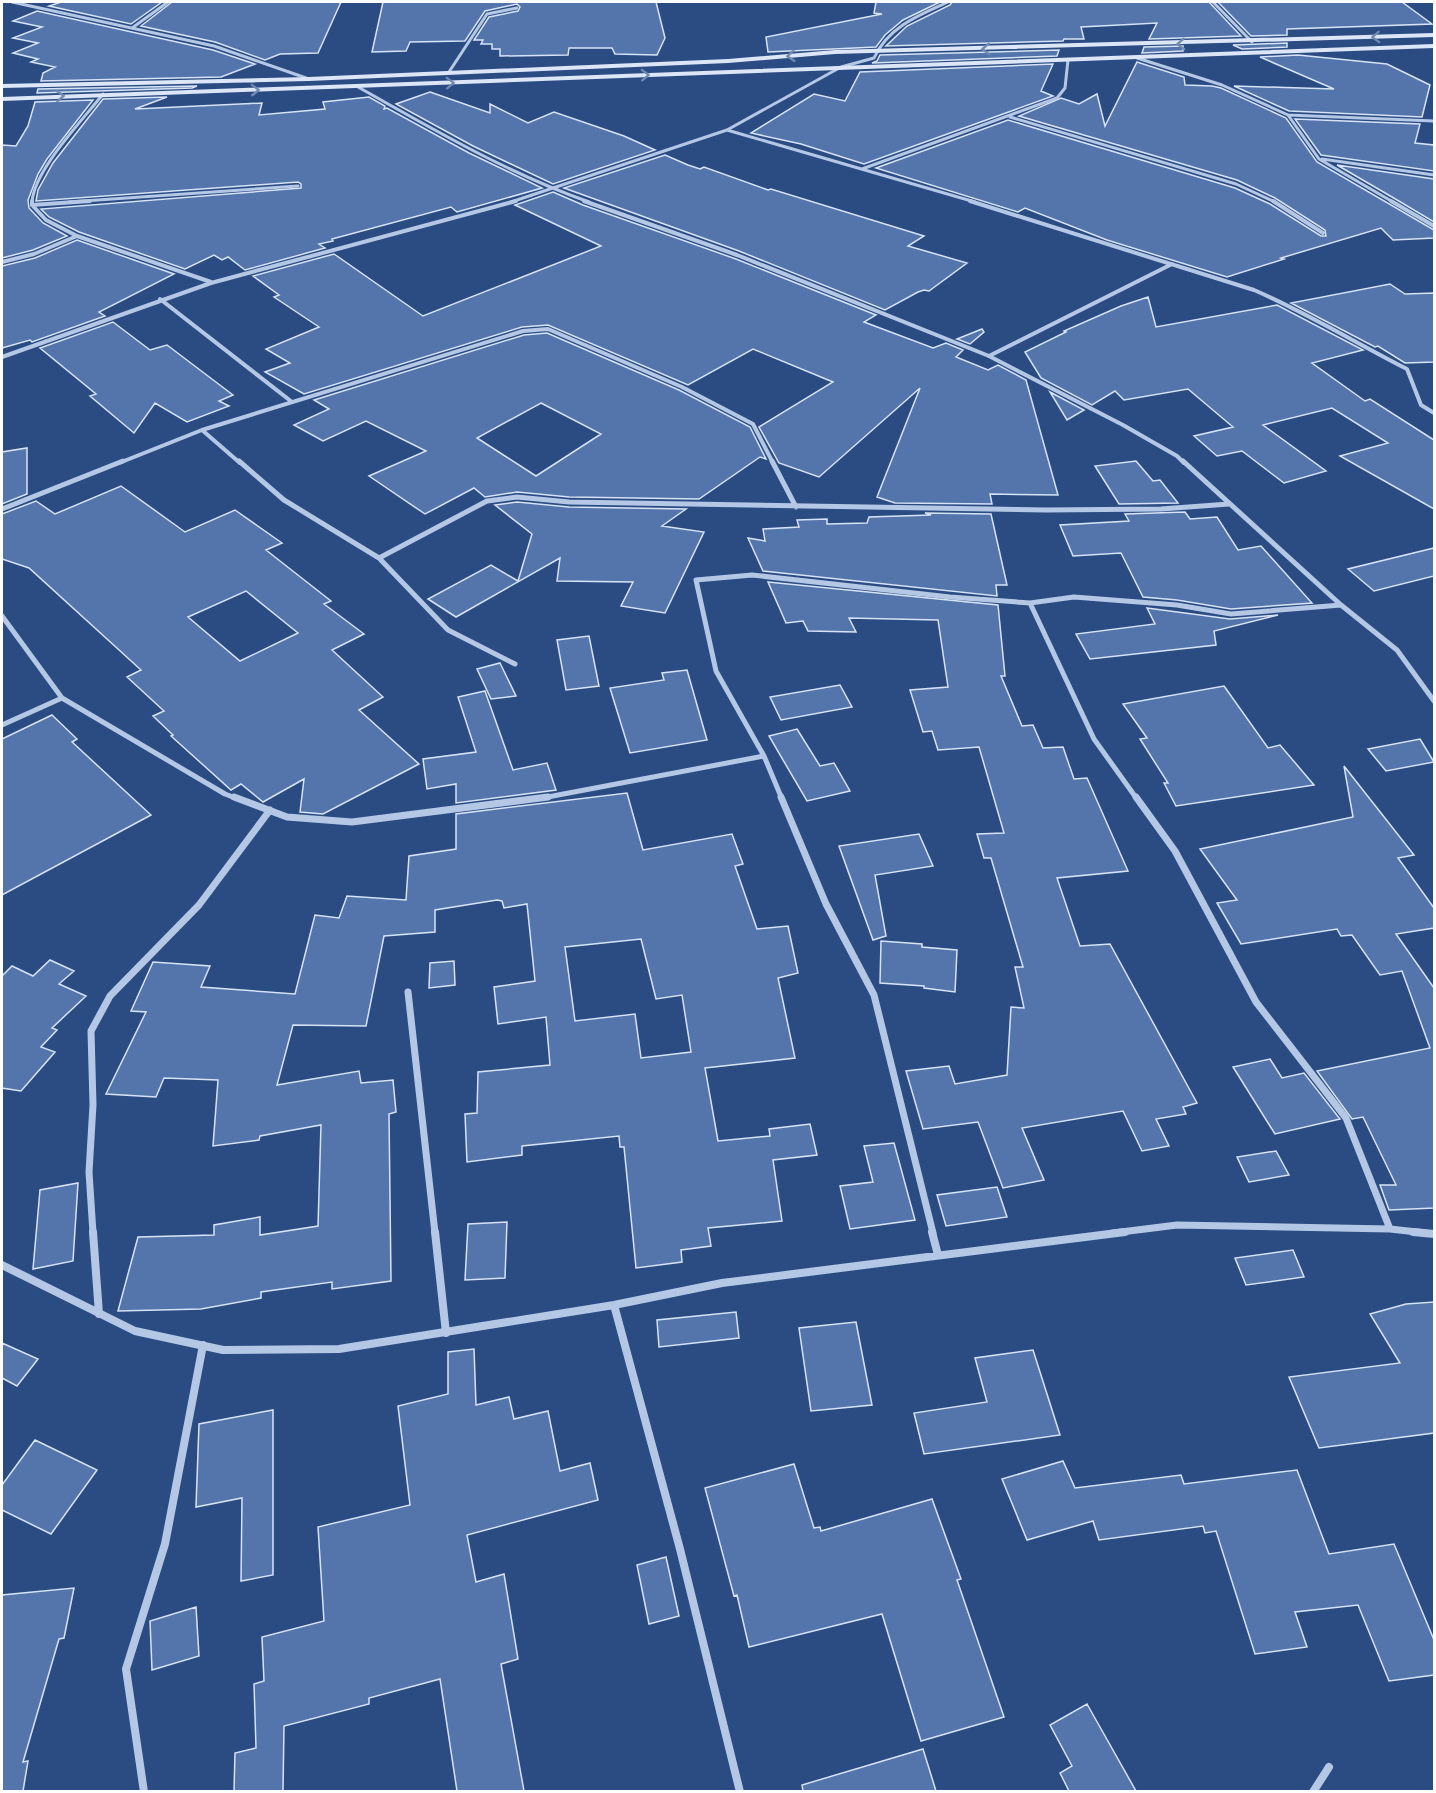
<svg xmlns="http://www.w3.org/2000/svg" width="1436" height="1793" font-family="Barlow,sans-serif">
  <style>
    .building { fill: #5375ab; stroke: #d7e3f5; stroke-width: 1.5; fill-rule: evenodd }
    .lines { fill: none; stroke-linecap: round; stroke-linejoin: round }
    .street-far4 { stroke: #b4c8e6; stroke-width: 3 }
    .street-far3 { stroke: #b4c8e6; stroke-width: 4 }
    .street-far2 { stroke: #b4c8e6; stroke-width: 5 }
    .street-far1 { stroke: #b4c8e6; stroke-width: 7 }
    .street { stroke: #b4c8e6; stroke-width: 8 }
    .secondary { fill: #dde6f6; fill-rule: evenodd }
    .oneway { stroke: #728ab1 }
  </style>
  <rect width="100%" height="100%" fill="#2a4c83"/>
  <!-- building -->
  <path class="building" d="M61 2H162L131 24 49 6Z
    M172 2H341L318 53 280 54 265 60 215 42 141 26Z
    M383 2H656L665 38 657 55 615 54 612 48H569L568 55 500 56V49H492V44H481L483 40H474L489 17 518 11 520 7 517 4 485 11 465 41 410 42 406 51 372 52Z
    M876 2H940L903 20 885 35 876 47 768 52 766 37 882 14 874 13Z
    M952 2H1209L1241 36 1149 39 1157 23 1081 27 1084 39H1064L1063 41 886 46 907 26 950 5Z
    M1218 2H1402L1432 24 1287 29V35L1251 36Z
    M37 11 213 50 255 64 221 77 41 81 43 73 55 67 31 62 38 59 13 53 38 43 13 38 42 27 13 21Z
    M1287 43V47L1242 49 1233 45Z
    M1183 46V51L1142 53 1144 47Z
    M1059 50 1057 56 872 63 877 61 880 55Z
    M1298 55 1387 64 1430 85 1422 117 1289 111 1234 86 1334 89 1260 57Z
    M1137 62 1184 77 1185 85 1212 86 1221 88 1286 118 1317 162 1434 230V238L1393 240 1381 228 1281 258 1284 259 1227 277 1107 240 1025 208 1018 212 876 168 1008 120 1235 188 1270 204 1321 236H1326L1325 230 1275 198 1237 180 1019 116 1061 98 1079 104 1097 94 1105 126Z
    M1053 64 1041 91 1053 96 864 164 801 144 751 133 814 94 845 101 860 72Z
    M197 86 192 88 37 93 38 89Z
    M430 92 490 113V104L528 123 554 112 624 136 655 150 553 184 473 146 396 104Z
    M167 97 135 109 262 103 259 115 325 109 323 102 369 97 385 106 384 109 387 108 469 153 542 188 457 212 451 207 332 239 333 241 319 244 325 248 245 270 228 257 222 260 214 255 185 269 79 232 49 217 41 209 301 188V184L298 182 36 201 38 190 53 163 103 99Z
    M93 100 47 159 38 174 28 200 29 208 43 223 67 236 33 250 2 258V145L16 146 28 126 35 102Z
    M1295 119 1420 124 1415 143 1434 145V171L1321 155Z
    M665 155 688 165 700 169 704 167 768 190 771 189 924 236 908 246 967 263 929 291 924 290 918 292 885 310 739 251 564 188Z
    M1337 165 1434 179V222L1392 197Z
    M553 192 583 205 736 259 876 315 864 322 933 348 946 343 963 350 956 357 988 370 998 365 1026 380 1058 495 990 494 992 504 895 503 877 497 920 388 819 477 779 463 759 427 833 382 753 349 688 385 548 325 522 327 304 394 265 372 290 363 266 349 319 327 274 297 279 295 253 276 334 254 423 316 601 246 515 205Z
    M77 240 174 274 99 312 105 316 32 342 30 340 2 348V266L35 258Z
    M1390 284 1405 294 1434 293V362L1405 363 1378 346 1375 347 1291 303Z
    M1148 297 1156 327 1277 305 1363 350 1312 363 1365 401 1370 399 1434 440V509L1340 456 1388 443 1332 408 1263 425 1326 471 1284 483 1242 451 1217 456 1194 436 1233 427 1188 389 1124 400 1115 391 1092 405 1041 378 1025 352 1066 332 1064 331 1121 306Z
    M113 322 150 350 167 345 233 395 219 401 229 406 187 422 155 403 134 433 90 396 96 394 40 348Z
    M982 329 984 332 970 344 957 339Z
    M547 333 679 390 750 427 766 459 760 457 699 499 569 497 517 492 485 497 474 488 425 514 369 476 426 451 366 421 323 441 294 425 329 409 314 400 524 335ZM541 403 601 434 536 476 477 438Z
    M1050 392 1084 410 1067 420Z
    M27 448V494L2 504V452Z
    M1136 461 1153 481 1160 480 1178 503 1119 504 1095 466Z
    M121 486 185 532 235 510 282 543 266 550 331 601 324 604 364 634 332 650 383 697 359 710 419 764 323 814 300 812 304 779 263 802 241 784 231 790 171 736 173 735 153 716 164 711 127 677 141 670 29 568 2 559V514L36 501 55 514ZM246 591 298 633 240 661 188 617Z
    M517 502 569 507 686 509 662 526 704 532 665 613 621 606 633 582 557 581 560 558 456 617 428 599 491 565 518 581 532 534 495 505Z
    M1185 512 1190 519 1217 517 1238 550 1261 546 1312 603 1231 609 1177 600 1143 597 1121 553 1073 556 1060 525 1129 521 1125 514Z
    M925 513 991 514 1007 585H996L997 596 763 571 748 538 765 541 763 529 799 527 797 520 827 519V524L867 523 869 517 931 515Z
    M1434 548V576L1374 591 1348 569Z
    M768 582 998 605 1005 676H1001L1022 726 1033 725 1043 748 1063 747 1074 779 1087 778 1128 871 1057 878 1080 946 1110 944 1197 1103 1183 1107 1186 1114 1156 1119 1169 1146 1142 1151 1123 1111 1022 1128 1044 1180 1003 1188 978 1122 923 1129 906 1071 949 1066 955 1084 1007 1075 1011 1007 1024 1008 1015 967H1023L991 858H984L977 834 1004 833 979 747 938 750 932 731 923 732 910 690 948 687 938 620 849 618 856 632 808 631 803 621 786 623Z
    M1147 608 1230 619 1278 615 1214 631 1216 645 1090 659 1076 634 1155 624Z
    M589 636 599 686 566 690 557 640Z
    M500 663 516 696 491 699 477 669Z
    M687 670 707 740 630 753 610 688 664 680 662 673Z
    M840 685 852 707 781 720 770 697Z
    M1224 686 1268 748 1280 745 1314 785 1176 806 1164 783H1168L1140 739 1147 738 1123 704Z
    M485 691 513 770 547 763 556 790 456 803V784L427 789 423 759 476 752 458 697Z
    M52 715 77 739 72 742 151 815 2 895V739Z
    M797 729 820 766 834 763 850 791 807 801 769 736Z
    M1420 739 1434 762 1386 771 1368 749Z
    M1344 766 1414 855 1398 858 1434 908V928L1396 934 1434 988V1208L1389 1210 1380 1185H1396L1363 1117 1352 1119 1317 1071 1430 1048 1402 971 1380 975 1352 935 1341 936 1337 929 1241 944 1217 903 1237 900 1200 849 1353 817Z
    M627 793 643 850 732 834 743 864 735 866 757 929 788 926 798 973 778 978 795 1058 705 1068 718 1141 770 1136 769 1129 810 1124 817 1155 773 1160 782 1221 708 1228 711 1246 681 1250 682 1262 636 1268 624 1147H620L619 1136 522 1146V1155L467 1162 465 1114 477 1113 478 1072 550 1065 546 1017 498 1024 494 987 535 981 527 904 504 908 502 901 497 900 435 910V932L384 936 366 1026 293 1025 277 1085 359 1071 361 1083 393 1080 396 1112 389 1114 391 1281 332 1289V1282L261 1292V1298L201 1309 118 1311 138 1237 214 1235V1225L260 1217V1235L318 1226 321 1125 260 1136 259 1140 213 1146 218 1080 164 1078 156 1097 106 1094 146 1012 131 1011 153 962 210 966 201 987 295 994 315 915 339 918 347 896 406 900 409 856 456 849V814ZM641 939 656 999 682 995 691 1052 641 1058 635 1014 575 1021 565 947Z
    M919 834 933 866 875 875 886 936 873 940 839 846Z
    M881 941 922 944V947L957 950 955 992 924 988V986L880 983Z
    M50 960 74 971 59 984 86 996 52 1028 57 1030 41 1047 55 1052 21 1091 2 1088V976L12 966 33 976Z
    M454 961 455 985 429 988 430 963Z
    M1270 1059 1282 1078 1304 1073 1340 1119 1275 1134 1233 1067Z
    M894 1143 915 1220 850 1229 840 1186 873 1182 864 1146Z
    M1276 1151 1289 1175 1249 1182 1237 1157Z
    M78 1183 73 1261 33 1269 40 1190Z
    M997 1187 1007 1217 946 1226 937 1195Z
    M507 1222 505 1278 465 1280 468 1224Z
    M1293 1250 1304 1277 1246 1285 1235 1258Z
    M1434 1302V1433L1319 1448 1289 1377 1400 1363 1370 1314 1406 1304Z
    M736 1312 739 1338 659 1347 657 1320Z
    M856 1322 872 1405 811 1411 799 1328Z
    M2 1343 38 1359 17 1386 2 1378Z
    M474 1349 476 1405 509 1397 514 1419 548 1411 560 1471 590 1463 598 1500 467 1535 476 1582 504 1574 518 1659 501 1664 524 1791H457L440 1679 369 1698V1704L284 1726 283 1791H234L235 1753 256 1748 254 1684 264 1681 262 1637 324 1621 318 1527 410 1505 398 1406 448 1394V1352Z
    M1033 1350 1060 1435 924 1454 914 1413 987 1402 975 1358Z
    M273 1410V1575L241 1581 242 1498 196 1507 199 1424Z
    M35 1440 97 1470 51 1534 2 1510V1485Z
    M1063 1461 1075 1488 1181 1475 1184 1484 1297 1470 1329 1554 1394 1544 1434 1640V1675L1389 1681 1358 1605 1295 1612 1307 1647 1255 1654 1216 1531 1205 1533 1203 1526 1099 1540 1093 1521 1027 1540 1002 1479Z
    M794 1464 814 1528 820 1527 821 1531 932 1499 961 1579 957 1580 1004 1717 921 1741 882 1614 749 1647 737 1595 734 1596 705 1488Z
    M666 1557 679 1616 649 1624 637 1565Z
    M74 1588 64 1638 59 1639 23 1762 28 1761 23 1791H2V1595Z
    M196 1607 199 1656 152 1670 150 1621Z
    M1087 1704 1136 1791H1069L1060 1773 1072 1766 1050 1725Z
    M923 1749 936 1791H803L802 1785Z"/>
  <g class="lines">
    <!-- street-far4 -->
    <path class="street-far4" d="M12 2 214 46 309 79
      M1213 2 1252 42
      M132 28 168 2
      M1137 58 1222 85 1288 115 1319 159 1393 202
      M449 72 487 14 517 8
      M358 87C433 129 507 173 589 202
      M1288 115 1434 121
      M1010 117 1236 184 1275 202
      M727 130 975 202
      M1322 159 1434 175
      M862 169 1057 98 1065 88 1068 60
      M32 202C34 170 82 121 103 94
      M69 202 298 186
      M511 202 727 130 841 67 874 58C888 27 919 15 948 2"/>
    <!-- street-far3 -->
    <path class="street-far3" d="M32 201V205L46 220 77 236 211 282
      M584 201 737 255 989 356 1123 425 1177 456 1184 463
      M970 201 1254 290C1307 313 1356 343 1407 369L1421 405 1434 413
      M1273 201 1323 233
      M1391 201 1434 226
      M32 205 90 201
      M2 262 34 254 77 236
      M160 299 292 402
      M989 356 1172 264
      M2 357 211 283 516 201
      M202 430 240 463
      M119 463 202 430 523 331 548 329 682 387 753 424 773 463"/>
    <!-- street-far2 -->
    <path class="street-far2" d="M239 461 284 500 379 558 448 630 515 664
      M772 461 796 507
      M1183 461 1341 605 1397 650 1434 701
      M2 509 123 461
      M379 558 487 501 517 497 569 502 1046 510 1161 509 1229 504
      M1030 603 1094 739 1137 799
      M2 616 62 698 225 794 238 799
      M2 725 62 698
      M537 799 764 756
      M782 799 764 756 716 671 696 580 752 575 950 597 1030 603 1074 597 1177 605 1231 614 1341 605"/>
    <!-- street-far1 -->
    <path class="street-far1" d="M234 797 287 817 352 822 548 797
      M781 797 826 904 874 995 933 1233
      M1136 797 1175 851 1256 1002 1346 1118 1390 1229
      M408 992 435 1233
      M93 1233 89 1172 93 1105 91 1031 110 996 199 905 270 810
      M1113 1233 1177 1225 1390 1229 1426 1233"/>
    <!-- street -->
    <path class="street" d="M93 1232 99 1314
      M435 1232 446 1333
      M932 1232 938 1255
      M1413 1232 1434 1234
      M2 1265 135 1331 223 1350 339 1349 614 1305 722 1283 1125 1232
      M614 1305 680 1549 740 1792
      M144 1792 126 1669 165 1544 203 1345
      M1313 1792 1329 1767"/>
    <!-- secondary -->
    <path class="secondary" d="M1434 33V37L835 54 728 63 309 81 2 88V84L309 77 728 59 835 50Z
      M1434 44V48L2 101V97Z"/>
  </g>
  <!-- one-way arrows -->
  <defs><path id="oneway-chevron" d="M-2-3.5L2.5 0L-2 3.5" fill="none" stroke-width="1.6" stroke-linecap="round" stroke-linejoin="round" transform="scale(1.5)"/></defs>
  <g class="oneway">
    <use href="#oneway-chevron" transform="translate(1376 37) rotate(178)"/>
    <use href="#oneway-chevron" transform="translate(1181 44) rotate(178)"/>
    <use href="#oneway-chevron" transform="translate(986 49) rotate(178)"/>
    <use href="#oneway-chevron" transform="translate(791 56) rotate(175)"/>
    <use href="#oneway-chevron" transform="translate(645 75) rotate(-2)"/>
    <use href="#oneway-chevron" transform="translate(450 83) rotate(-2)"/>
    <use href="#oneway-chevron" transform="translate(255 90) rotate(-2)"/>
    <use href="#oneway-chevron" transform="translate(60 96) rotate(-3)"/>
  </g>
  <!-- border -->
  <rect width="1436" height="1793" fill="none" stroke="#ffffff" stroke-width="6"/>
</svg>
